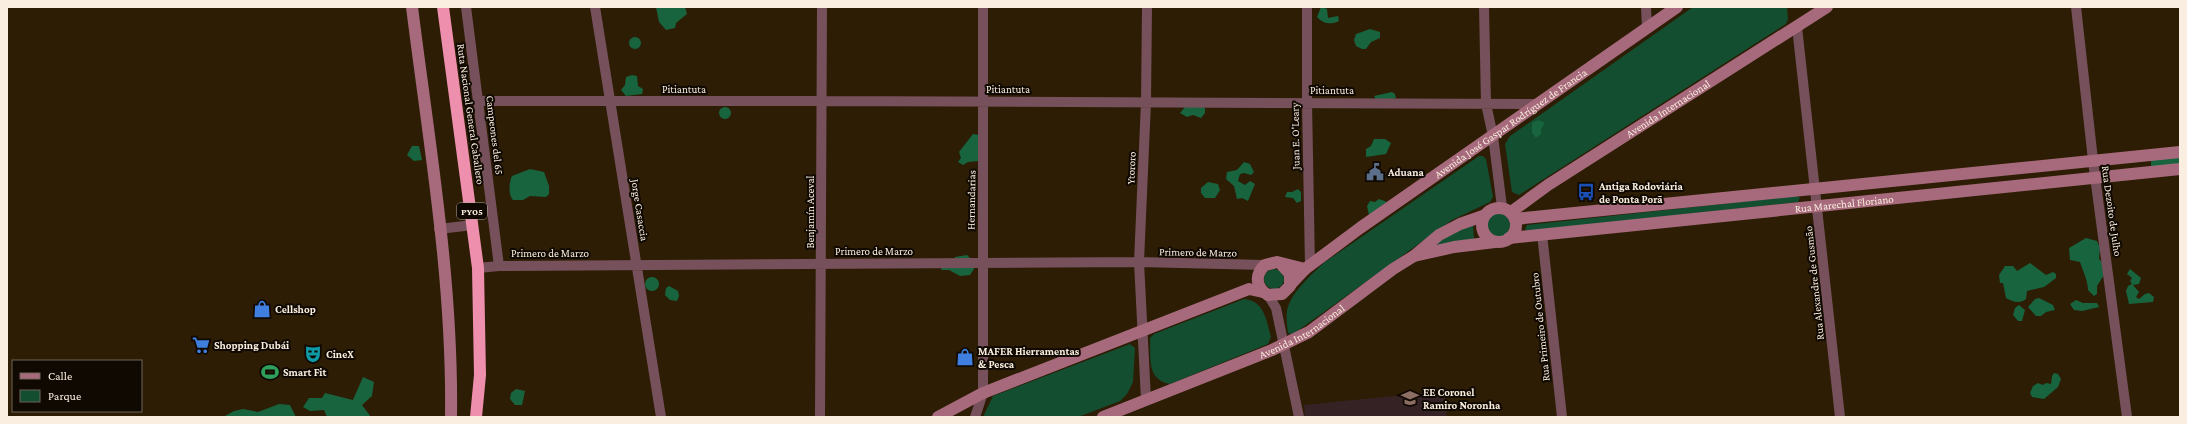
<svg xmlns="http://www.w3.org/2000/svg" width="2187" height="424" font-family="'Crimson Pro',serif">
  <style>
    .education { fill: #352225 }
    .green { fill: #134e31 }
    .forest { fill: #17643f }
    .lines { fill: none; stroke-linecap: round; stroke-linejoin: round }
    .street { stroke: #76505b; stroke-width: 10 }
    .secondary { stroke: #a76a7c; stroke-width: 12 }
    .highway { stroke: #ee8fad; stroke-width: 12 }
    .labels { text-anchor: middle; stroke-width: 4; stroke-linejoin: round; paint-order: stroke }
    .shield { fill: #100902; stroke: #b3a99d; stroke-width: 1 }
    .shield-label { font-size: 10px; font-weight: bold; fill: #f9eedf }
    .street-label { font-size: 11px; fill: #f9eedf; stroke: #100902 }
    .poi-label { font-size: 11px; font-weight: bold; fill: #f9eedf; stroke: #100902; text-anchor: start }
  </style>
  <rect width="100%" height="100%" fill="#2d1d04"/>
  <!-- education -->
  <path class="education" d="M1444 391 1447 417H1305L1304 405Z"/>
  <!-- green -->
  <path class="green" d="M1693 7H1787L1788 19 1786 24 1519 195 1512 192 1505 144 1510 136Z
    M1479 156H1483L1486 159 1493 197 1490 202 1452 220 1296 332 1291 334 1288 333C1287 326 1286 317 1287 311 1290 293 1313 273 1325 262Z
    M1797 196 1800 198 1798 202 1528 231 1525 229 1527 225Z
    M1486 225a12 12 0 1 1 24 0a12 12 0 1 1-24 0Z
    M1473 224 1474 239 1429 248 1448 235Z
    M1264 279a10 10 0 1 1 20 0a10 10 0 1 1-20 0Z
    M1244 299C1265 301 1266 320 1271 337L1268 344 1170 384C1146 380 1151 356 1150 338L1154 334Z
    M1130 344 1135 348 1133 382 1127 394 1120 401 1078 417H983L993 396Z"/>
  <!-- forest -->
  <path class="forest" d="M656 7H685L687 14 676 23 675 28 666 30 659 22Z
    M1321 7 1327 9 1328 18 1338 16 1339 21C1331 25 1323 24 1317 17Z
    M1370 29 1380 32V38L1371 42 1366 49H1362L1356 46 1354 40 1356 34Z
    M629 43a6 6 0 1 1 12 0a6 6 0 1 1-12 0Z
    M632 75 637 76 638 86 643 89 642 94 626 96 621 90 625 85 626 77Z
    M1392 92 1395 94 1396 98 1378 103 1374 96Z
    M1200 105 1205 108V113L1201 118 1193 115 1187 117 1180 113 1185 107Z
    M719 113a6 6 0 1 1 12 0a6 6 0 1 1-12 0Z
    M1538 120 1545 123 1541 129V134L1536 138 1532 133V123Z
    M973 134 979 135V161L968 162 963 165 958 162 961 158 959 152Z
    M1374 139H1385L1391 143 1386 154 1366 157V149L1371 146Z
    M412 146H419L422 160 414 161 407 155Z
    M2180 156V164L2151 167V159Z
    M1244 162 1250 164 1254 172 1251 175 1244 173 1240 174 1238 181 1245 185 1250 181 1255 184 1248 201 1242 198 1237 199 1234 186 1226 179 1227 172 1237 170Z
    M530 169 544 172 549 186V194L546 197 530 196 523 200H513C508 195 509 182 512 176Z
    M1208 182 1218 184 1220 190 1215 198H1205L1201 193V188Z
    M1298 189 1301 192V201L1297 203 1293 198 1285 197 1287 192H1292Z
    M1379 199 1387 202 1369 215 1367 206 1370 201 1375 202Z
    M2086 238 2097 241 2100 248 2099 259 2104 264V275L2097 286V294L2094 296 2088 290C2088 281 2083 271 2080 262L2070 260 2069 248Z
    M967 255 974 262V269L970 275 960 276 949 270H941L942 263 954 262 955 257Z
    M2030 263 2046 275 2053 272 2056 274V278L2044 287 2027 291 2026 299C2021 304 2012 302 2006 298L2003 283H2000L1999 275 2005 266H2013L2017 271Z
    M2130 269 2141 278 2139 284 2133 285 2139 292 2136 297 2139 299 2145 294 2149 293 2154 297 2153 302 2129 304 2126 291 2128 286 2132 284 2130 281 2132 278 2127 274Z
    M645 284a7 7 0 1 1 14 0a7 7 0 1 1-14 0Z
    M669 286 678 291 679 296 677 301 670 300 665 295 666 288Z
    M2039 298 2053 305 2055 310 2046 312 2041 316H2036L2028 307 2035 299Z
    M2076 300 2083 303H2097L2099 307 2082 311 2074 310 2070 304Z
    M2019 305 2025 310 2022 321H2018L2013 315 2015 308Z
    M2054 373 2058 374 2061 379 2058 387 2044 399 2032 397 2030 393 2033 386 2038 383 2043 385 2046 383 2051 384 2052 376Z
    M363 377 374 382 372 396 362 405 371 417C356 417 343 415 327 417L324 410 310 411 303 407 309 398H322L325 393 353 400Z
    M516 389 525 391 522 405H515L510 399 511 393Z
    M279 404 290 405 296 417H223L234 411 243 409 258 412Z"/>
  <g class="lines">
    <!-- street -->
    <path class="street" d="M466 7 499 266
      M595 7 661 417
      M1307 7V102L1310 266
      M1484 7 1486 104 1493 136 1502 207
      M1646 7 1647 28
      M2076 7 2094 169 2127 417
      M1797 27 1840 417
      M479 101H823L1538 104
      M439 229 473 225
      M1542 234 1562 417
      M478 268 499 266 1139 262 1265 265
      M1268 295 1276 308 1299 417
      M1146 400 1139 262 1146 102 1147 7
      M820 417 822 7
      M975 417 983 393V7"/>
    <!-- secondary -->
    <g class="secondary">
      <path d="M412 7C429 143 453 280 451 417"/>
      <circle cx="1499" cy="225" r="17"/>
      <path id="s1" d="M1511 212 1548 185 1827 7"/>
      <path d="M1515 219 2180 152"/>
      <path id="s2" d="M1509 238 2180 169"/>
      <path d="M1414 256 1454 247 1495 242"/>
      <path d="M1281 264 1290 274V286L1282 294 1268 295C1256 288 1254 275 1265 265L1277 262 1305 269"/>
      <path id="s3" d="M1290 285 1305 269 1360 228 1677 7"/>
      <path d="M938 417 983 393 1249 289 1263 292"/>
      <path id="s4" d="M1103 417 1272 350 1309 332 1393 269 1414 256 1439 235 1460 224 1483 216"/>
    </g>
    <!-- highway -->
    <path class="highway" d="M443 7 478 268 480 375 476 417"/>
  </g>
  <!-- icons -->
  <defs>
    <g id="civic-bare" transform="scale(1.38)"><path d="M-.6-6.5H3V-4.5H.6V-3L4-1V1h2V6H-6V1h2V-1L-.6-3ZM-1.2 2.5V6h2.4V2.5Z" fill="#5c6f8a" stroke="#100902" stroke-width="2.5" paint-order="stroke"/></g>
    <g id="bus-bare" transform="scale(1.38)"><path d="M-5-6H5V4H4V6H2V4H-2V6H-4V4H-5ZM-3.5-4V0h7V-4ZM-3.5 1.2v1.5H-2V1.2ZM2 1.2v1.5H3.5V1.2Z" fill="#1a4fb4" stroke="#100902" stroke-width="2.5" paint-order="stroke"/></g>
    <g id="shop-bare" transform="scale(1.38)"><path d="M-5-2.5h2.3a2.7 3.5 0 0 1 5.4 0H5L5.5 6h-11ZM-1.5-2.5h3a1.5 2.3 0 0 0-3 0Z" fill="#3f7fe0" stroke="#100902" stroke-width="2.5" paint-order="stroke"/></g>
    <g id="supermarket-bare" transform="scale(1.38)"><path d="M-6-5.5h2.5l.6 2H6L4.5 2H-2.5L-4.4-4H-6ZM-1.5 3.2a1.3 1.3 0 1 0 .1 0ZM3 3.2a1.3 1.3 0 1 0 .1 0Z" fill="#3f7fe0" stroke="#100902" stroke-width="2.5" paint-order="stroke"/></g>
    <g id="theatre-bare" transform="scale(1.38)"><path d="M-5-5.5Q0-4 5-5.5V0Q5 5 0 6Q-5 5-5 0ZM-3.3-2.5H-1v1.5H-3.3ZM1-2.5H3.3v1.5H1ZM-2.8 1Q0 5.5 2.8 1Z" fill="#0f9aa8" stroke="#100902" stroke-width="2.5" paint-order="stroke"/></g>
    <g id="stadium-bare" transform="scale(1.38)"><path d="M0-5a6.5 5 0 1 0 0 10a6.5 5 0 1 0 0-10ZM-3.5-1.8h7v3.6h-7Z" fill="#2e9e5b" stroke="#100902" stroke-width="2.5" paint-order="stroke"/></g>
    <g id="school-bare" transform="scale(1.38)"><path d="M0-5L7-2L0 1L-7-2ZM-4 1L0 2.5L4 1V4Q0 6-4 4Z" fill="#8d6e63" stroke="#100902" stroke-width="2.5" paint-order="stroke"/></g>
  </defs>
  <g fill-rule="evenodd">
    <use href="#civic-bare" x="1375" y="172"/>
    <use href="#bus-bare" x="1586" y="192"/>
    <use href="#shop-bare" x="262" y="309"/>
    <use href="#supermarket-bare" x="201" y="345"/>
    <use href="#theatre-bare" x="313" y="354"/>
    <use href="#shop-bare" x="965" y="357"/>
    <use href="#stadium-bare" x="270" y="372"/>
    <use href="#school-bare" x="1410" y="398"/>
  </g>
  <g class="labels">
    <!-- shield labels -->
    <rect class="shield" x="457" y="203" width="30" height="16" rx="3"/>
    <g class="shield-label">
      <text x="472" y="215">PY05</text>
    </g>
    <!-- street labels -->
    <g class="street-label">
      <text x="684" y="93">Pitiantuta</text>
      <text x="1008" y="93">Pitiantuta</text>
      <text x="1332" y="94">Pitiantuta</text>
      <text dy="4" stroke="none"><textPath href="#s1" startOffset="188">Avenida Internacional</textPath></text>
      <text transform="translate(471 114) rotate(82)" y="4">Ruta Nacional General Caballero</text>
      <text dy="4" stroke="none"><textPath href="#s3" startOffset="274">Avenida José Gaspar Rodríguez de Francia</textPath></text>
      <text transform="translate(495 135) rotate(83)" y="4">Campeones del 65</text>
      <text transform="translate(1295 136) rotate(-91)" y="4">Juan E. O'Leary</text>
      <text transform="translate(1131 168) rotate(-87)" y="4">Ytororo</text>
      <text transform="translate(971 200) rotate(-89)" y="4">Hernandarias</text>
      <text dy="4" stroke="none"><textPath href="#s2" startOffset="337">Rua Marechal Floriano</textPath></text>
      <text transform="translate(640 210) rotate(81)" y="4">Jorge Casaccia</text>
      <text transform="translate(2112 211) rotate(82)" y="4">Rua Dezoito de Julho</text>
      <text transform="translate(810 212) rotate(-90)" y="4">Benjamín Aceval</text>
      <text x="874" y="255">Primero de Marzo</text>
      <text transform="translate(1198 252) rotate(1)" y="4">Primero de Marzo</text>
      <text x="550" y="257">Primero de Marzo</text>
      <text transform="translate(1814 283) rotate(-96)" y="4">Rua Alexandre de Gusmão</text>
      <text transform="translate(1540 327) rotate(-96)" y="4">Rua Primeiro de Outubro</text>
      <text dy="4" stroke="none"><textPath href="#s4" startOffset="217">Avenida Internacional</textPath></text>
    </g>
    <!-- poi labels -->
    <g class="poi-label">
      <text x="1388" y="176">Aduana</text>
      <text x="1599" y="190">Antiga Rodoviária<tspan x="1599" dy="13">de Ponta Porã</tspan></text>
      <text x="275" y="313">Cellshop</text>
      <text x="214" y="349">Shopping Dubái</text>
      <text x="978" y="355">MAFER Hierramentas<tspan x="978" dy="13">&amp; Pesca</tspan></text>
      <text x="326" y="358">CineX</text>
      <text x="283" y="376">Smart Fit</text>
      <text x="1423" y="396">EE Coronel<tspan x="1423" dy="13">Ramiro Noronha</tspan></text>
    </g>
  </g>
  <!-- border -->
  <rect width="2187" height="424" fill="none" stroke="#f9eedf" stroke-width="16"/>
  <!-- legend -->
  <rect x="12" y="360" width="130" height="52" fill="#100902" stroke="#6d655a"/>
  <rect x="20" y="373" width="20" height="6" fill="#a76a7c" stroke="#6d655a"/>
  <text x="48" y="380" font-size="12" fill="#f9eedf">Calle</text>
  <rect x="20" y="390" width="20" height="12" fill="#134e31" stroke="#6d655a"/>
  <text x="48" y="400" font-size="12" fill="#f9eedf">Parque</text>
</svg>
